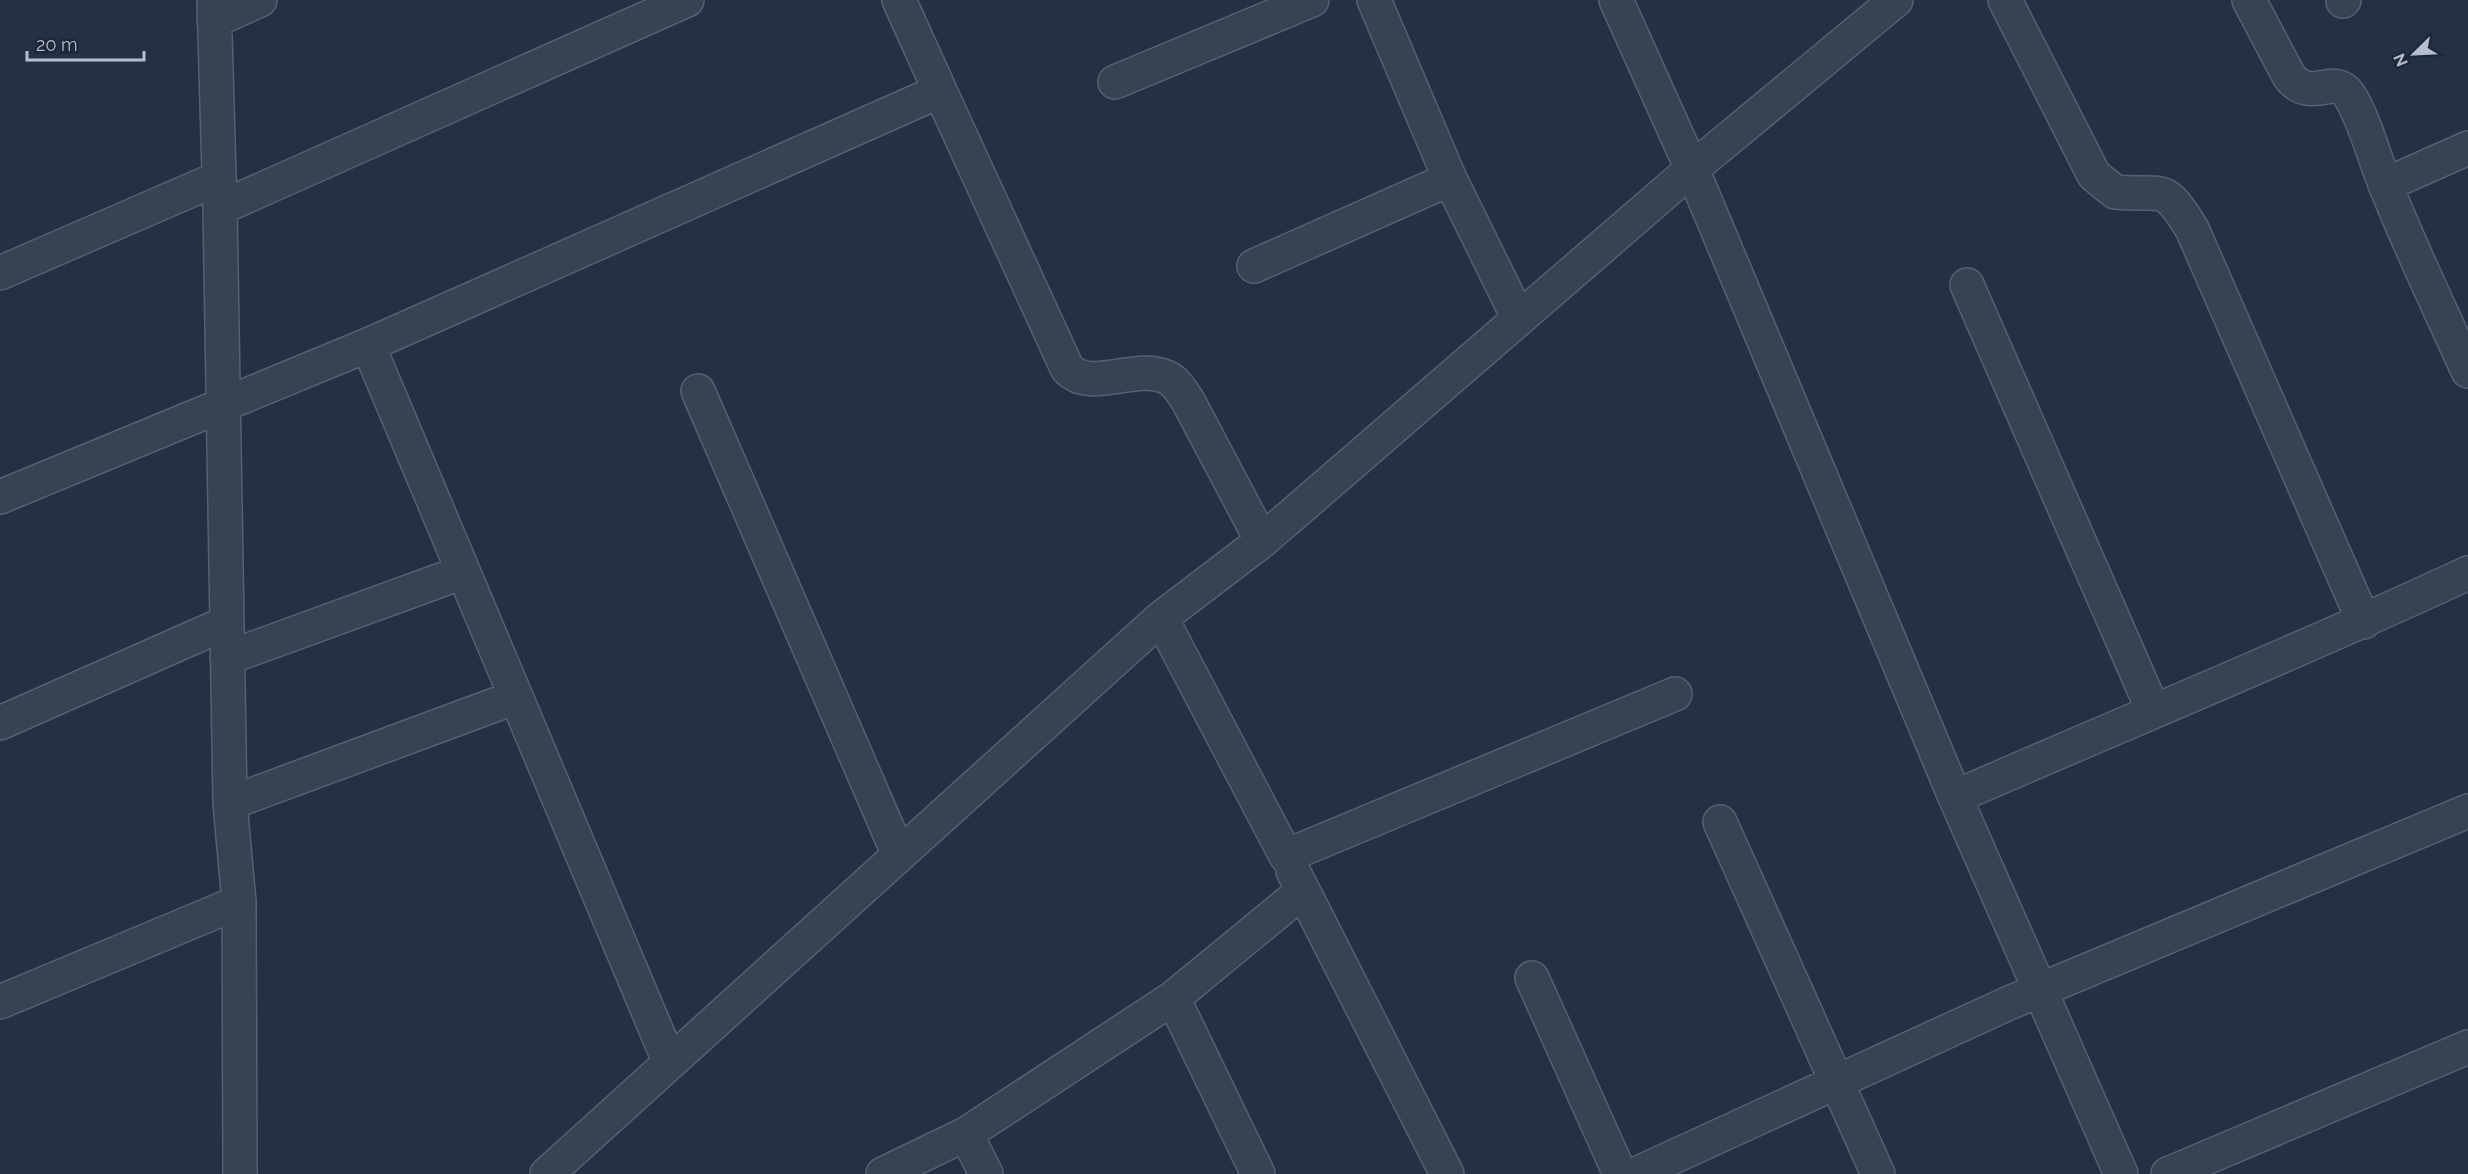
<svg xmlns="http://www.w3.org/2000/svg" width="2468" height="1174" font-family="Raleway,sans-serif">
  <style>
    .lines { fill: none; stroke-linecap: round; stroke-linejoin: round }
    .minor-casing { stroke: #576071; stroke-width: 36 }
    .minor { stroke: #394253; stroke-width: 33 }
  </style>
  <rect width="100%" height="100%" fill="#243044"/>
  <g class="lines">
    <!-- minor casing -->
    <g class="minor-casing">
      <path id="minor" d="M214 0 220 208 230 803 239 902 240 1174
        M1374 0 1450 179 1519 319
        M1616 0 1692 169 1955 797
        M2005 0 2094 175 2115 192C2164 197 2162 180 2192 229L2364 622
        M2249 0 2289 76C2311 105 2333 72 2349 95 2363 115 2375 160 2385 184 2410 247 2440 309 2468 371
        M2343 1 2344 0
        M214 21 260 0
        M1115 82 1312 0
        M940 91 1067 368C1090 394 1135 363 1166 377 1176 381 1182 392 1188 401L1262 541
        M2385 185 2468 148
        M220 208 687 0
        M1254 266 1450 179
        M0 273 219 178
        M1967 285 2153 710
        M368 345 670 1063
        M698 391 899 855
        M0 497 368 345 940 91 899 0
        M1161 618 1286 856 1675 694
        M227 658 463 572
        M0 723 226 623
        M230 803 516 697
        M1720 822 1878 1174
        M1293 871 1447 1174
        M1532 978 1620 1174
        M1173 998 1258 1174
        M0 1002 239 902
        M966 1134 1173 998 1303 891
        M547 1174 1161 618 1262 541 1692 169 1896 0
        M883 1174 966 1134 986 1174
        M1636 1174 2009 1003 2468 811
        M2121 1174 1955 797C2126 722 2299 652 2468 573
        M2168 1174 2468 1047"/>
    </g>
    <!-- minor -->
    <use href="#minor" class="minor"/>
  </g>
  <!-- north arrow -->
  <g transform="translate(2414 54) rotate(246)" stroke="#1d2739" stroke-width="4.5" paint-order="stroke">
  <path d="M0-4.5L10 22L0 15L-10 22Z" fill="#b6becd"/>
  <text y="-9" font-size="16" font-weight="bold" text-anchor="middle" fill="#b6becd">N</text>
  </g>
  <!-- scale -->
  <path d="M27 51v9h117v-9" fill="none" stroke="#b6becd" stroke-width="3"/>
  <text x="36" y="51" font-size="18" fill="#b6becd" stroke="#1d2739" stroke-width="4.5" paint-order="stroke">20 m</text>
</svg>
